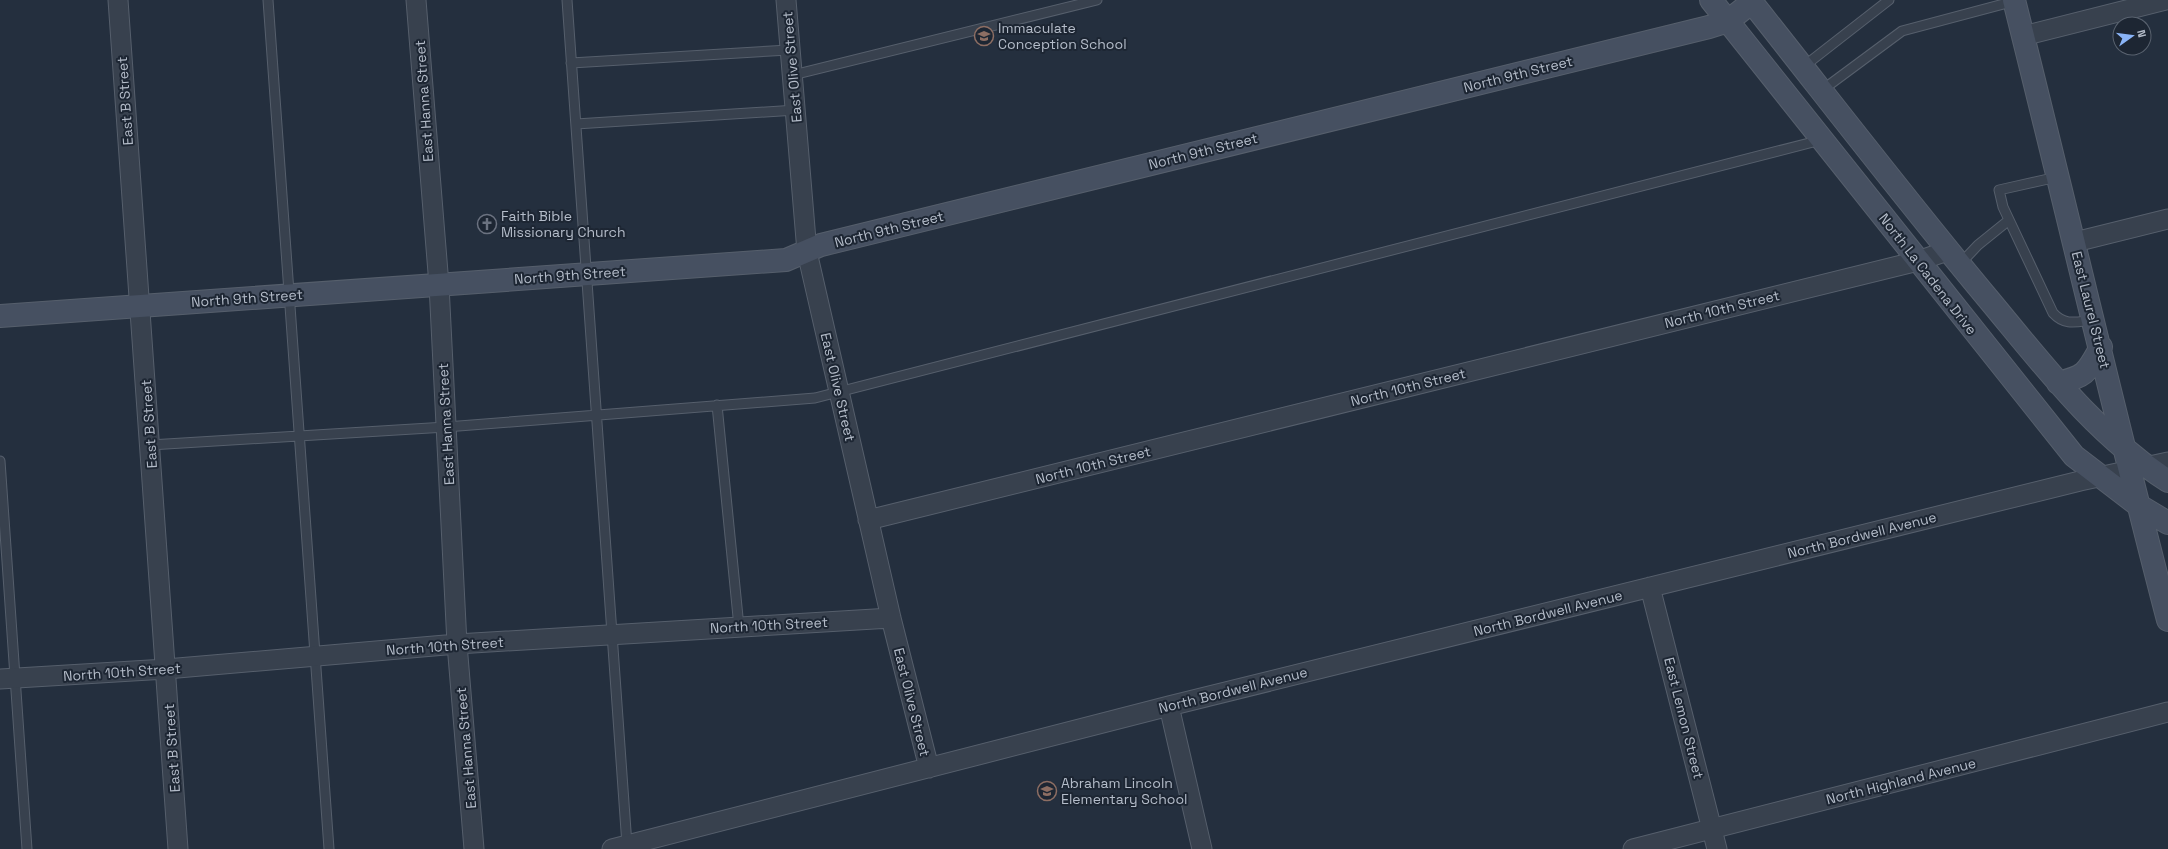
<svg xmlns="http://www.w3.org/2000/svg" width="2168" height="849" font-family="'Space Grotesk',sans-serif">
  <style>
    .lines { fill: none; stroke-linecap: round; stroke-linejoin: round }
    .lane-casing { stroke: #565f6c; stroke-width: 11 }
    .street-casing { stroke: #565f6c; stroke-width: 21 }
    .secondary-casing { stroke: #565f6c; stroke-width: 24 }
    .lane { stroke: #38414e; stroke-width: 9 }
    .street { stroke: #38414e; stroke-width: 19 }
    .secondary { stroke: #465061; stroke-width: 22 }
    .labels { text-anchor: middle; stroke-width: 4; stroke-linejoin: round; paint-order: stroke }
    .poi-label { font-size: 14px; fill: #b4bcc9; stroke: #1d2633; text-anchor: start }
    .street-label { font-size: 14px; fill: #b4bcc9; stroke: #1d2633 }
  </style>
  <rect width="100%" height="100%" fill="#242f3e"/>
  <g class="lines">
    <!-- lane casing -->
    <g class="lane-casing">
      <path id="lane" d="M268 0 329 849
        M567 0 627 845
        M571 63 789 50
        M1803 67 1889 0
        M793 75 1097 0
        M1821 91 1902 31 2015 1
        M576 124 796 110
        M2057 177 1999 190 2003 207 2053 313C2065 326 2076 322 2092 320
        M1960 264 1978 245 2009 220
        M717 405 739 627
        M150 445 446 427 815 398 1821 140
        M0 461 27 849"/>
    </g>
    <!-- street casing -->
    <g class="street-casing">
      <path id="street" d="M118 0 178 849
        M416 0 439 285 457 644 474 849
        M786 0 807 252 891 618 929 768
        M2023 36 2166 0
        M2075 242 2168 219
        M868 520 1918 261 1947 251
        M1650 587 1717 849
        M0 679 166 669 457 644 891 618
        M1169 706 1202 849
        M612 849 1169 706 2080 481 2168 462
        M1633 849 2168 712"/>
    </g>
    <!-- secondary casing -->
    <g class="secondary-casing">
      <path id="secondary" d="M1711 0 2074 456 2138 505 2168 523
        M1750 0C1830 101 1908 203 1990 301 2044 366 2096 435 2168 481
        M2014 0C2066 207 2114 414 2168 620
        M0 316 786 260 821 245 1709 27 1728 21 1752 2
        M2058 383C2087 376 2087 372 2101 347"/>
    </g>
    <!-- lane -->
    <use href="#lane" class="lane"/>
    <!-- street -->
    <use href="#street" class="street"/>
    <!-- secondary -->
    <use href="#secondary" class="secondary"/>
  </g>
  <!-- icons -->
  <defs>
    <g id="school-ring" transform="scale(1)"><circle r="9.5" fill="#1d2633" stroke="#8d6e63" stroke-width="1.5"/><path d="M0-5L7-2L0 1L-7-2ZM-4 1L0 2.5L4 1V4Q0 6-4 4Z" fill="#8d6e63"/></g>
    <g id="church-ring" transform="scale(1)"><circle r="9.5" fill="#1d2633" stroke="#6b7280" stroke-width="1.5"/><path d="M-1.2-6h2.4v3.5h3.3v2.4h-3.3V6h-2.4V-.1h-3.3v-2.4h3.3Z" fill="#6b7280"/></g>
  </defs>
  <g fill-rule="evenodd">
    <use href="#school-ring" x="984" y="36"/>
    <use href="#church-ring" x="487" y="224"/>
    <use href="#school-ring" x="1047" y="791"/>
  </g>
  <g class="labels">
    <!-- poi labels -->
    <g class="poi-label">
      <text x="998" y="33">Immaculate<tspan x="998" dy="16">Conception School</tspan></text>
      <text x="501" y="221">Faith Bible<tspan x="501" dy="16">Missionary Church</tspan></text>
      <text x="1061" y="788">Abraham Lincoln<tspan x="1061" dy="16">Elementary School</tspan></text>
    </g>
    <!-- street labels -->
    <g class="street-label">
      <text transform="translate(792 67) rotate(-95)" y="5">East Olive Street</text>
      <text transform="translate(1518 74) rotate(-14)" y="5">North 9th Street</text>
      <text transform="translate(125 101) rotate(-94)" y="5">East B Street</text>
      <text transform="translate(424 101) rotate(-94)" y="5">East Hanna Street</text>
      <text transform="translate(1203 151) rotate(-14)" y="5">North 9th Street</text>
      <text transform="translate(889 229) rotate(-14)" y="5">North 9th Street</text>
      <text transform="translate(1928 274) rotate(52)" y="5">North La Cadena Drive</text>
      <text transform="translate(570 275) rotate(-4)" y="5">North 9th Street</text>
      <text transform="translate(247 298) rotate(-4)" y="5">North 9th Street</text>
      <text transform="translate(1722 309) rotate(-14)" y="5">North 10th Street</text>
      <text transform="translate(2091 310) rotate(76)" y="5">East Laurel Street</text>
      <text transform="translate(838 387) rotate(77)" y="5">East Olive Street</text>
      <text transform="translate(1408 387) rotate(-14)" y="5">North 10th Street</text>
      <text transform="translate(149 424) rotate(-94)" y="5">East B Street</text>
      <text transform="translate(446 424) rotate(-93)" y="5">East Hanna Street</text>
      <text transform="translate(1093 465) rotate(-14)" y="5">North 10th Street</text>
      <text transform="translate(1862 535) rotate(-14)" y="5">North Bordwell Avenue</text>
      <text transform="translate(1548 613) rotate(-14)" y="5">North Bordwell Avenue</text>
      <text transform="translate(769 625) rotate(-3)" y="5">North 10th Street</text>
      <text transform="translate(445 646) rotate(-4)" y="5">North 10th Street</text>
      <text transform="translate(122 672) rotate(-4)" y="5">North 10th Street</text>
      <text transform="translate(1233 690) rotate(-14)" y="5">North Bordwell Avenue</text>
      <text transform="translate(912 702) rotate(76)" y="5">East Olive Street</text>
      <text transform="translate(1684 718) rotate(76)" y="5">East Lemon Street</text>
      <text transform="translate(172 748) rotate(-94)" y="5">East B Street</text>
      <text transform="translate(466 748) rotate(-95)" y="5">East Hanna Street</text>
      <text transform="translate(1901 781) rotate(-14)" y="5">North Highland Avenue</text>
    </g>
  </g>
  <!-- north arrow -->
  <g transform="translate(2132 36) rotate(76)"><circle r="19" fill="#1d2633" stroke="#59626f"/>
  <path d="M0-3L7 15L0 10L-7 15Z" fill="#8ab4f8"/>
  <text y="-6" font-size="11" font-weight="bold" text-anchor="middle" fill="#b4bcc9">N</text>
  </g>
</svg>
